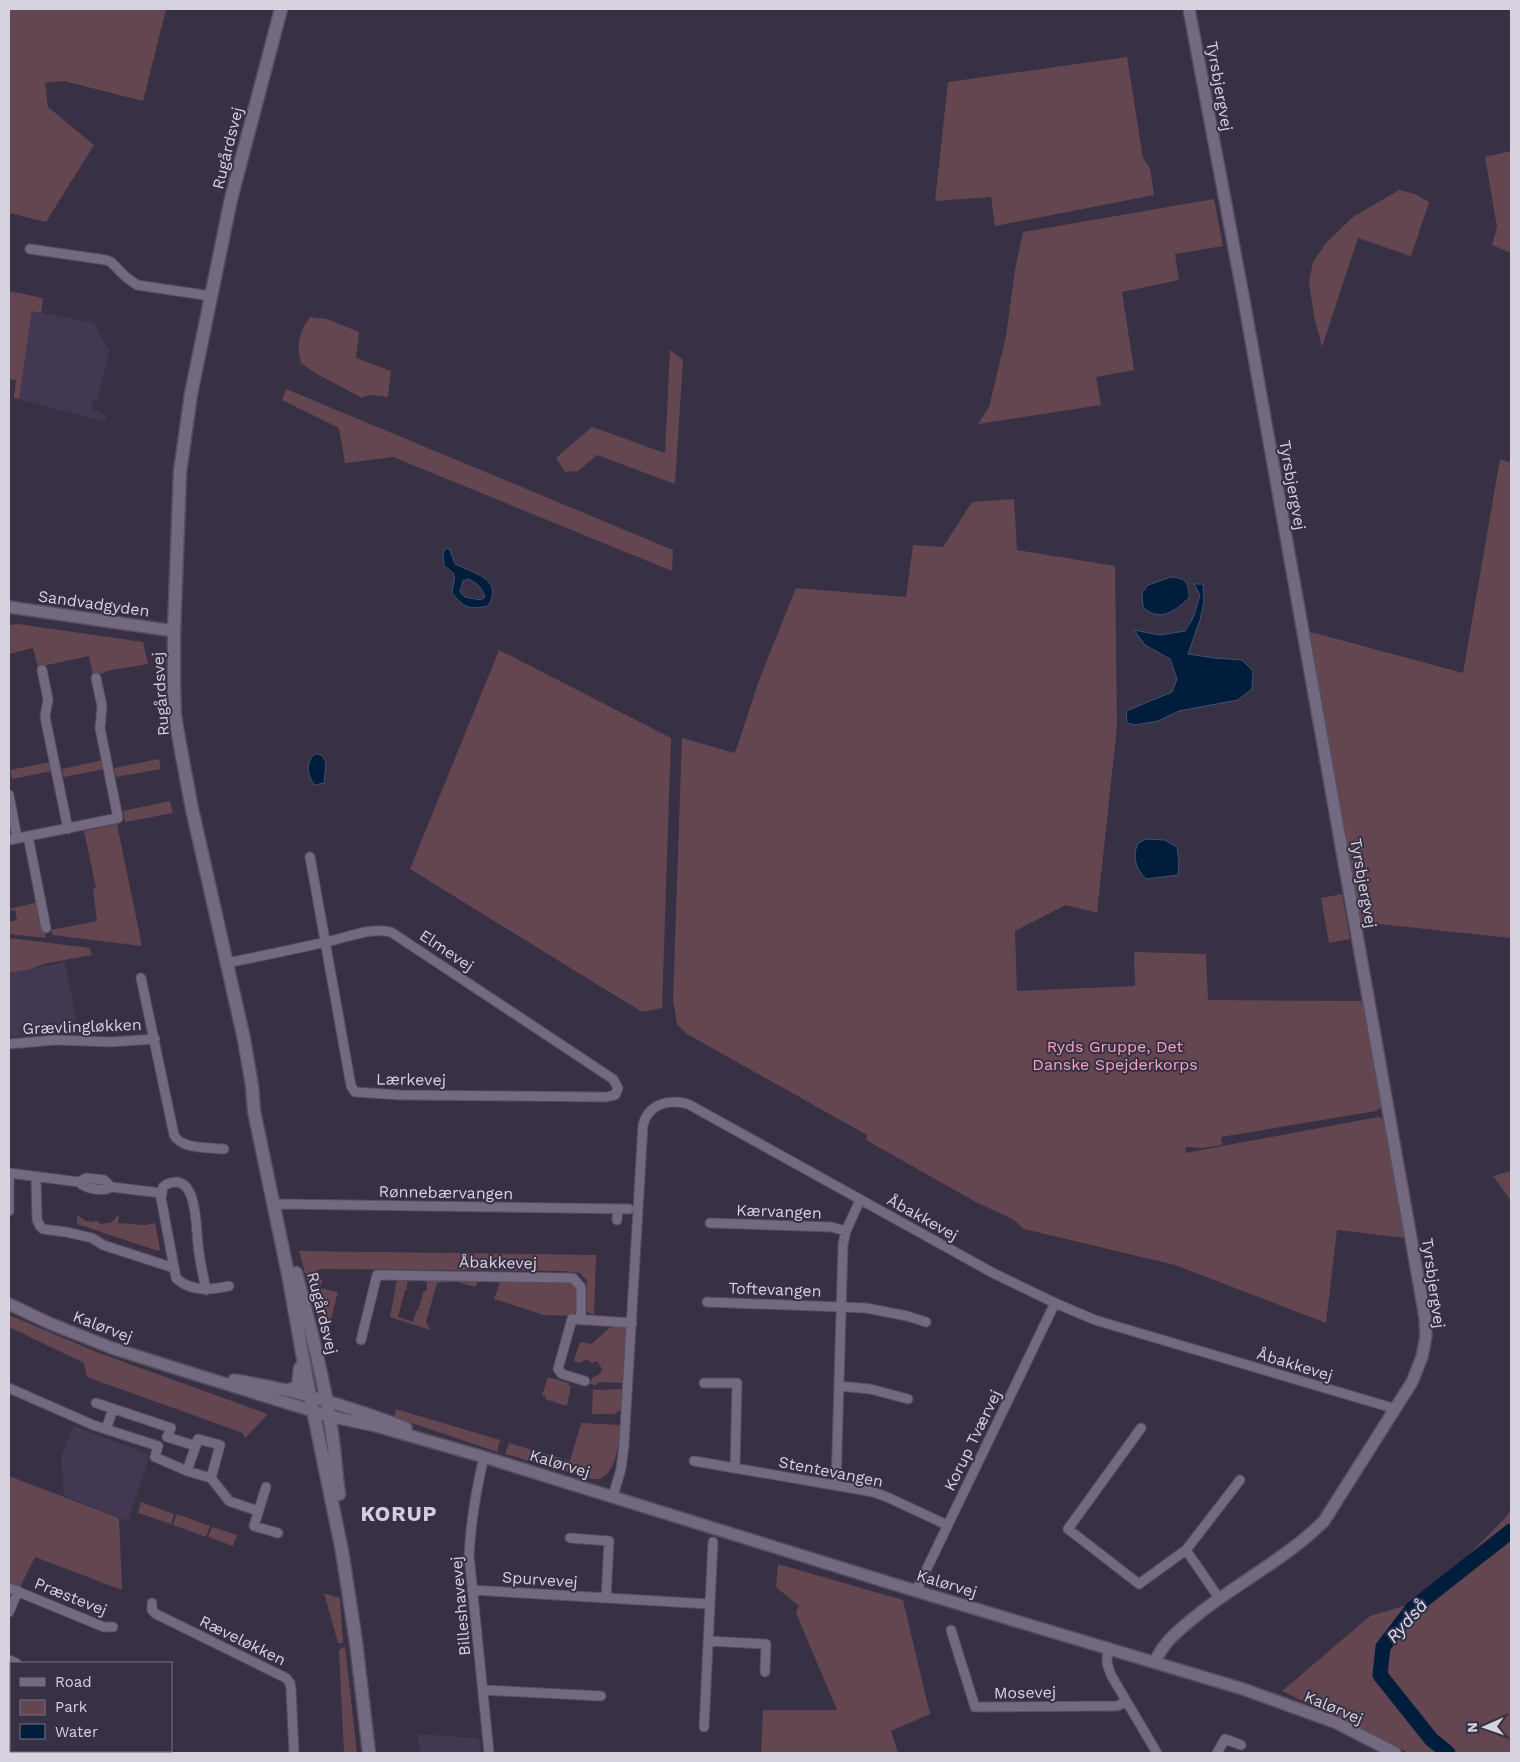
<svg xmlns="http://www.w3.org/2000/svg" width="1520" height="1762" font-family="'Work Sans',sans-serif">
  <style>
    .built { fill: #433852 }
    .green { fill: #634650 }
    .water { fill: #001d3c; stroke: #40536d; fill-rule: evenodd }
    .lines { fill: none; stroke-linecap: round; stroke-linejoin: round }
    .river { stroke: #001d3c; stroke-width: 15 }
    .minor-casing { stroke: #574f60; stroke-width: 11 }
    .tertiary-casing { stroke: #574f60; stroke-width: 14 }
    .secondary-casing { stroke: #574f60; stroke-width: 15 }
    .minor { stroke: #736980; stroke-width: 9 }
    .tertiary { stroke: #736980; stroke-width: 11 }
    .secondary { stroke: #736980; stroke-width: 12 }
    .labels { text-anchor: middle; stroke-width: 4; stroke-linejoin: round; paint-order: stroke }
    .street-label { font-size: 16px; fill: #d7d2df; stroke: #383044 }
    .park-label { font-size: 16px; fill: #f2a3bf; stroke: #383044 }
    .water-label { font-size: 18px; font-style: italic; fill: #cee4fc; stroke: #383044 }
    .district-label { font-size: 21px; font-weight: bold; letter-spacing: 1px; fill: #d5cbe5; stroke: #383044 }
  </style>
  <rect width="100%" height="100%" fill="#383044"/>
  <!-- built -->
  <path class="built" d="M32 311 94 323 109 351 98 399H93L92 409 107 415 105 422 19 399Z
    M65 962 79 1035 45 1034 9 1037V973Z
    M74 1426 150 1455 128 1521 64 1496 61 1456Z
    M418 1734 479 1738 481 1753H420Z"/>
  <!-- green -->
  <path class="green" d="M9 9H166L143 101 64 81 45 83 48 107 94 145 46 222 9 213Z
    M1127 57 1143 158 1150 168 1154 195 995 226 991 197 935 201 948 82Z
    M1511 151V253L1492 245 1497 227 1485 157Z
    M1399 190 1415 194 1429 202 1411 256 1358 238 1322 347 1314 316 1309 282 1313 262 1326 243 1353 217Z
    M1214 199 1223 246 1175 254 1179 280 1122 292 1134 370 1096 377 1101 405 978 424 989 407 1006 336 1015 270 1023 232Z
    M9 291 43 298 41 313 32 311 19 399 14 398 16 380 9 379Z
    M310 317 327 319 359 332 356 358 391 371 388 397 369 395 362 398 317 374 301 363C296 344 299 333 310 317Z
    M670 350 683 360 675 484 597 455 578 471 565 472 556 458 592 427 665 453Z
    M286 389 673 550 672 571 393 457 345 463 339 428 282 400Z
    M1500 459 1511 463V938L1359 922 1307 631 1463 673Z
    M1014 499 1017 550 1115 566 1117 727 1097 913 1066 905 1015 931 1017 991 1135 986 1134 952 1206 954 1208 1000 1365 1001 1383 1106 1376 1111 1221 1137 1222 1145 1202 1148 1186 1147 1185 1153 1378 1117 1386 1120 1406 1238 1337 1230 1326 1323 1175 1265 1024 1229 1014 1220 974 1201 866 1140 867 1135 687 1034 677 1024 673 1000 682 738 735 753 759 680 796 588 906 597 913 545 943 547 972 502Z
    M18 624 143 642 148 664 106 671 105 673 93 675 89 656 38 667 33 648 9 654V625Z
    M499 650 671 738 662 1008 642 1012 410 869Z
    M159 759 161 769 116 777 114 768Z
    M103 760 105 769 64 777 62 769Z
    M50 762 52 771 12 779 10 770Z
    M170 801 173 813 125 822 123 811Z
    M117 824 142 946 52 935 51 930 97 921 93 889 96 888 84 831Z
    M1342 894 1350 939 1329 943 1321 898Z
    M38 902 46 938 9 934V922L17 920 15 910 9 911V909Z
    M9 938 90 948 92 955 43 964 31 969 9 973Z
    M1511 1171V1201L1493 1176Z
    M77 1215 86 1221 94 1222 96 1220 101 1224 112 1222 117 1216H119L118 1223 145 1225 155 1223 160 1249 158 1251 77 1224Z
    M299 1251 596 1255 594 1315 587 1312V1281L580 1273 562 1271 319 1269V1279L322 1280 320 1288 338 1292 330 1322 318 1319Z
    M397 1280H414V1281L407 1282V1290H405L398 1317 413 1322 416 1311H418L423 1293 427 1290V1282L421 1281V1280H482L484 1282H478L475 1287 454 1281 437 1283 426 1322 430 1330 390 1317Z
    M496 1281 571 1283C579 1290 580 1307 573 1316L544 1315 494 1299 500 1282H493Z
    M9 1315 99 1353 268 1414 245 1438 243 1433 87 1377 84 1363 9 1327Z
    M613 1325 623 1326 627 1331 624 1383 600 1382 596 1385 590 1384 592 1378 600 1374 602 1369 597 1361 592 1363 586 1359 580 1363 574 1361 580 1342 591 1344Z
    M548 1377 569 1383 568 1385 571 1386 567 1406 545 1399 546 1396 542 1395Z
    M593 1389 597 1390 622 1389 624 1391 621 1410 614 1414H592Z
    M396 1409 500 1440 497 1452 394 1417Z
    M581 1423 621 1425 622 1428C618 1445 615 1483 592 1479L505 1454 509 1443 570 1461Z
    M9 1476 119 1518 122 1590 35 1557 18 1591 9 1587Z
    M141 1502 174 1514 171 1524 138 1513Z
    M1511 1509V1753H1409L1282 1691 1370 1616 1424 1600 1507 1516Z
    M177 1514 210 1526 206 1537 173 1525Z
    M212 1527 237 1535 233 1546 208 1537Z
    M778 1564 903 1600 930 1714 891 1731 898 1753H761L763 1710H837L796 1613 799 1606 776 1587Z
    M324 1593 340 1598 343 1643H338Z
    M345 1647 357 1753H344L339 1651 341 1648Z"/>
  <!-- water -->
  <path class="water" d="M446 548 450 550 455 564C473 573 505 579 488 606 469 610 464 608 452 593 454 577 459 575 444 566L443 553ZM467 579C477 582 481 587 485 597L481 600 465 597 460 592 463 581Z
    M1171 577C1186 578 1189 583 1189 598 1175 611 1160 623 1143 607L1142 593 1148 585Z
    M1194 584H1203L1204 601 1200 620 1188 654 1215 658 1242 660 1253 671 1252 689 1238 700 1179 711 1158 721 1135 725 1127 723 1126 711 1172 692 1177 679 1170 659 1145 645 1134 630 1160 635 1185 631 1193 618 1200 595Z
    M315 754 322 755 326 762 324 783 315 785C307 776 305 762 315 754Z
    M1146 839 1165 840 1177 847 1179 862 1178 875 1146 879C1136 869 1132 857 1138 843Z"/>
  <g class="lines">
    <!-- river -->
    <path class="river" d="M1448 1753 1431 1739 1380 1675 1383 1647 1412 1609 1511 1531"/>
    <!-- minor casing -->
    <g class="minor-casing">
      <path id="minor" d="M30 249 106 260 111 262 126 277 137 285 211 296
        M42 670 48 699 45 717 68 829
        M9 795 17 838
        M28 836 46 928
        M9 840 118 818 100 728 102 706 96 678
        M227 963C261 956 296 949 330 941 349 937 372 927 391 932L613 1079 618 1088 615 1095 606 1097 400 1095 355 1092 351 1086 310 857
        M141 978 174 1135C182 1150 209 1147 224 1149
        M9 1044 56 1040 110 1042 155 1039
        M9 1173 79 1182 86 1178 104 1180 111 1187 161 1193
        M9 1174V1211
        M36 1177 37 1220 40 1226 43 1229 66 1232 92 1238 103 1245 174 1268
        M79 1182C85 1189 104 1192 111 1187
        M274 1205 281 1204 629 1209
        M617 1220 618 1209
        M710 1223 831 1227 846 1231
        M206 1290C203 1274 199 1259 198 1244 196 1228 197 1184 177 1182 171 1182 167 1183 163 1187L161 1198 176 1278C190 1292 212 1290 229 1286
        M707 1302 866 1308 907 1316 926 1322
        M361 1340 377 1275 573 1278 581 1287V1320
        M585 1381 562 1374 558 1369 572 1319 632 1323
        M704 1383H737L735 1468
        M839 1386 870 1389 908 1399
        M9 1388 93 1425 158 1446 155 1457 187 1471 198 1439 220 1445 211 1478
        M96 1403 171 1428 167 1437 196 1446
        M1141 1428 1068 1529 1139 1584 1186 1550 1240 1480
        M106 1429 113 1409
        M484 1457C476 1490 471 1521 469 1555L489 1753
        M694 1461 873 1492 887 1497 947 1525
        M187 1471 211 1478 229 1501 258 1511
        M836 1486 843 1244 846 1231 860 1200
        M266 1487 254 1526 278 1533
        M613 1496 621 1469 624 1445 643 1125C649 1103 669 1099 688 1104L993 1273 1055 1303 1095 1320 1396 1409
        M570 1538 609 1541 606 1598
        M1186 1550 1219 1598
        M9 1588 104 1627H113
        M472 1590 709 1604
        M916 1591 1055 1303
        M152 1603V1610L156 1614 286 1678 290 1683 291 1689 294 1753
        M9 1612 18 1591
        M951 1630 975 1707 1117 1706 1125 1702
        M708 1641 766 1644 765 1672
        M1108 1647 1107 1663 1111 1675 1157 1753
        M9 1660 16 1663
        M483 1690 601 1696
        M9 1713 11 1715
        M704 1727 713 1542
        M97 1751 103 1753
        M1217 1753 1225 1739 1241 1745"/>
    </g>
    <!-- tertiary casing -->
    <g class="tertiary-casing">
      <path id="tertiary" d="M9 607 174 631
        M9 1304 49 1323 112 1348 178 1369 329 1416 376 1426 484 1457 916 1591 1243 1689 1337 1723 1395 1753
        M234 1380C293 1389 351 1407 406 1428
        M1155 1662C1164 1640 1183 1627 1201 1612 1241 1581 1288 1557 1324 1521L1412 1382 1422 1357 1426 1336 1425 1317 1245 306 1189 9"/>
    </g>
    <!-- secondary casing -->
    <g class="secondary-casing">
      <path id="secondary" d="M281 9 231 199 191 394 180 472 174 631V688L175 716 180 745 192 809 244 1039 252 1086 254 1111 288 1274 308 1386 342 1551 356 1642 369 1753
        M296 1273C310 1326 324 1379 332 1433 335 1453 336 1474 339 1494
        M289 1390 298 1387 300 1368"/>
    </g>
    <!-- minor -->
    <use href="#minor" class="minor"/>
    <!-- tertiary -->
    <use href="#tertiary" class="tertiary"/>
    <!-- secondary -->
    <use href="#secondary" class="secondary"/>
  </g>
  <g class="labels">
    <!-- street labels -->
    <g class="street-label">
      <text transform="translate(1220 86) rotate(80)" y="6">Tyrsbjergvej</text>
      <text transform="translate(227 148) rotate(-76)" y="6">Rugårdsvej</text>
      <text transform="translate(1293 485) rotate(80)" y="6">Tyrsbjergvej</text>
      <text transform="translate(94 603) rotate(8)" y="6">Sandvadgyden</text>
      <text transform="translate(160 694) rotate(-94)" y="6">Rugårdsvej</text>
      <text transform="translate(1364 883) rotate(80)" y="6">Tyrsbjergvej</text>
      <text transform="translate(447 950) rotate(34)" y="6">Elmevej</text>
      <text transform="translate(82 1026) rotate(-2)" y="6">Grævlingløkken</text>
      <text transform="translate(411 1079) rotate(1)" y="6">Lærkevej</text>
      <text transform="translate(446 1192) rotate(1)" y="6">Rønnebærvangen</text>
      <text transform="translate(779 1211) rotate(2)" y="6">Kærvangen</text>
      <text transform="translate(923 1217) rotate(29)" y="6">Åbakkevej</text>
      <text transform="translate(498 1262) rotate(1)" y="6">Åbakkevej</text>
      <text transform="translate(1434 1283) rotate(82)" y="6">Tyrsbjergvej</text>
      <text transform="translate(775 1289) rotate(2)" y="6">Toftevangen</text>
      <text transform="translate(323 1313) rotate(76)" y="6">Rugårdsvej</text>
      <text transform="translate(103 1326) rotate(21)" y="6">Kalørvej</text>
      <text transform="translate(1295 1364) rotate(17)" y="6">Åbakkevej</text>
      <text transform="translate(972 1440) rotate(-64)" y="6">Korup Tværvej</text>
      <text transform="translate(560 1463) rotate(17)" y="6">Kalørvej</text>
      <text transform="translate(831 1471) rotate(11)" y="6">Stentevangen</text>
      <text transform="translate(540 1579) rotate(4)" y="6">Spurvevej</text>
      <text transform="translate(947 1583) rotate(17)" y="6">Kalørvej</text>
      <text transform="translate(71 1596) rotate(22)" y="6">Præstevej</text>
      <text transform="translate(460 1606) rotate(-95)" y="6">Billeshavevej</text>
      <text transform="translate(243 1640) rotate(26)" y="6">Ræveløkken</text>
      <text transform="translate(1025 1692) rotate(-1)" y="6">Mosevej</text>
      <text transform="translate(1334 1707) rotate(23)" y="6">Kalørvej</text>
    </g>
    <!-- park labels -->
    <g class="park-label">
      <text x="1115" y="1052">Ryds Gruppe, Det<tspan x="1115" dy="18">Danske Spejderkorps</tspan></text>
    </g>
    <!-- water labels -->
    <g class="water-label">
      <text transform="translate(1407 1621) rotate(-48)" y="6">Rydså</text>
    </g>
    <!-- district labels -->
    <g class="district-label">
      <text x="399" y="1521">KORUP</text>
    </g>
  </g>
  <!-- border -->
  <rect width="1520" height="1762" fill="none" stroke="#d7d2df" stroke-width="20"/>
  <!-- legend -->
  <rect x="10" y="1662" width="162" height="90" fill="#383044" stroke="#787182"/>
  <rect x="20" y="1678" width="25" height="8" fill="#736980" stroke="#787182"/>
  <text x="55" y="1687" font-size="15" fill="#d7d2df">Road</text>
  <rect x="20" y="1700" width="25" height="15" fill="#634650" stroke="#787182"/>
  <text x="55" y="1712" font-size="15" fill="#d7d2df">Park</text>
  <rect x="20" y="1724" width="25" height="15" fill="#001d3c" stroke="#787182"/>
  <text x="55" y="1737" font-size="15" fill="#d7d2df">Water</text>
  <!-- north arrow -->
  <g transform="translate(1485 1727) rotate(268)" stroke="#383044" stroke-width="4" paint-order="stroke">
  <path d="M0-4L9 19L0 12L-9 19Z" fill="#d7d2df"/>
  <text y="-8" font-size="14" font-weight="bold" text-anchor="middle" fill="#d7d2df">N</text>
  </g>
</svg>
